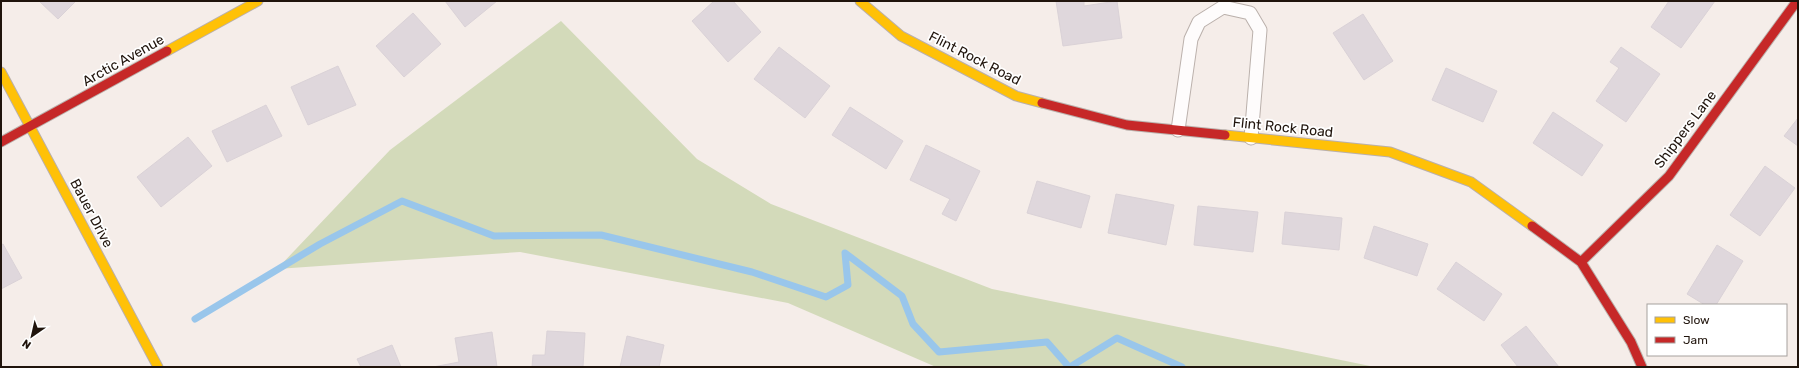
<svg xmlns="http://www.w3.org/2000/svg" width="1799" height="368" font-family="Rubik,sans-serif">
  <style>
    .green { fill: #d3daba }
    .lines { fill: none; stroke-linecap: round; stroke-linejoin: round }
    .stream { stroke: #99c6eb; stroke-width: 7 }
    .building { fill: #dfd7dc; stroke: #dad2d7 }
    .lane-casing { stroke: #bab0ab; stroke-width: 15 }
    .slow-casing { stroke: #bab0ab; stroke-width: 11 }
    .jam-casing { stroke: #bab0ab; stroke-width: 11 }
    .lane { stroke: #fefcfc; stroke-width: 13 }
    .slow { stroke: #ffc107; stroke-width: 9 }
    .jam { stroke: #c62828; stroke-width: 9 }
    .labels { text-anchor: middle; stroke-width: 3.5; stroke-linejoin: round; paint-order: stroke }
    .street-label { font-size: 14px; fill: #20140c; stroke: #fff }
  </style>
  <rect width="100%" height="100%" fill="#f5ede9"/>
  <!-- green -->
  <path class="green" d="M561 21 697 159 771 204 992 289 1375 367H936L788 303 520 252 277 269 390 150Z"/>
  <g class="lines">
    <!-- stream -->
    <path class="stream" d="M195 319 320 244 402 201 494 236 601 235 752 272 826 297 848 285 845 253 902 296 913 324 939 352 1047 342 1069 367
      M1070 367 1117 338 1182 367"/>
  </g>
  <!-- building -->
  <path class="building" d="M39 1H76L58 19Z
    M445 1H497L465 27Z
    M714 1H733L761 32 728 62 692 21Z
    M1056 1H1084V6L1117 1 1122 38 1063 46Z
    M1669 1H1715L1681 48 1651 27Z
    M413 13 441 44 404 77 376 46Z
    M1363 14 1393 61 1364 80 1333 33Z
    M779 47 830 86 805 118 754 79Z
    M1621 47 1660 74 1626 122 1596 101 1619 68 1610 62Z
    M338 66 356 105 308 125 291 87Z
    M1446 68 1497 91 1483 122 1432 100Z
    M266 105 282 136 227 162 212 131Z
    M850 107 903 141 886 169 832 135Z
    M1553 112 1603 145 1582 176 1533 143Z
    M1798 118V146L1784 136Z
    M188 137 212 166 161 207 137 177Z
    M926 145 980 171 956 221 942 214 950 199 910 180Z
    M1765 166 1795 188 1760 236 1730 215Z
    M1037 181 1090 196 1081 228 1027 213Z
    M1116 194 1174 205 1166 245 1108 233Z
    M1198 206 1258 212 1253 252 1194 245Z
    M1285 212 1342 218 1339 250 1282 244Z
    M1374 226 1428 244 1417 276 1364 258Z
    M3 244 22 278 1 289V245Z
    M1717 245 1743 261 1716 305H1705L1687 294Z
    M1456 262 1502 294 1484 321 1437 289Z
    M1526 326 1559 367H1518L1501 345Z
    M547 331 585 333 583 367H532L533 355H545Z
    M492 332 497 367H433L459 362 455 338Z
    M627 336 664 345 659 367H620Z
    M392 345 401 367H361L357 359Z"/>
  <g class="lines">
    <!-- lane casing -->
    <g class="lane-casing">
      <path id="lane" d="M1178 130 1191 39 1199 22 1223 7 1250 13 1260 30 1251 138"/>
    </g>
    <!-- slow casing -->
    <g class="slow-casing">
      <path id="slow" d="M860 1 901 36 1016 96 1042 103
        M167 51 258 1
        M1 72 158 367
        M1225 135 1390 152 1471 182 1532 226"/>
    </g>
    <!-- jam casing -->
    <g class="jam-casing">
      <path id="jam" d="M1042 103 1127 125 1225 135
        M1 142 167 51
        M1532 226 1581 262 1631 342 1642 367
        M1581 262 1669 176 1797 1"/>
    </g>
    <!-- lane -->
    <use href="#lane" class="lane"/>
    <!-- slow -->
    <use href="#slow" class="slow"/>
    <!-- jam -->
    <use href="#jam" class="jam"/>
  </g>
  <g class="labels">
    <!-- street labels -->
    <g class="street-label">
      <text transform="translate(975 58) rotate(27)" y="5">Flint Rock Road</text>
      <text transform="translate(123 60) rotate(-29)" y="5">Arctic Avenue</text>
      <text transform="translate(1283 127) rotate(6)" y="5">Flint Rock Road</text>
      <text transform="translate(1685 129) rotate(-53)" y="5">Shippers Lane</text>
      <text transform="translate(92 213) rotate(62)" y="5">Bauer Drive</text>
    </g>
  </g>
  <!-- border -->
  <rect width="1799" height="368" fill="none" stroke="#20140c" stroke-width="4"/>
  <!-- legend -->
  <rect x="1647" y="304" width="140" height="52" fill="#ffffff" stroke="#a6a19e"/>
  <rect x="1655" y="317" width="20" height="6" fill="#ffc107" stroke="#a6a19e"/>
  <text x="1683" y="324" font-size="12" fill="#20140c">Slow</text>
  <rect x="1655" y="337" width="20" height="6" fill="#c62828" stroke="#a6a19e"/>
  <text x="1683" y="344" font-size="12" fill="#20140c">Jam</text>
  <!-- north arrow -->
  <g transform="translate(32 336) rotate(214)" stroke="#ffffff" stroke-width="3" paint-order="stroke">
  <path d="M0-3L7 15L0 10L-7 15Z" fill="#20140c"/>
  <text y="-6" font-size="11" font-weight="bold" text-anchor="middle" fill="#20140c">N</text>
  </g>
</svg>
